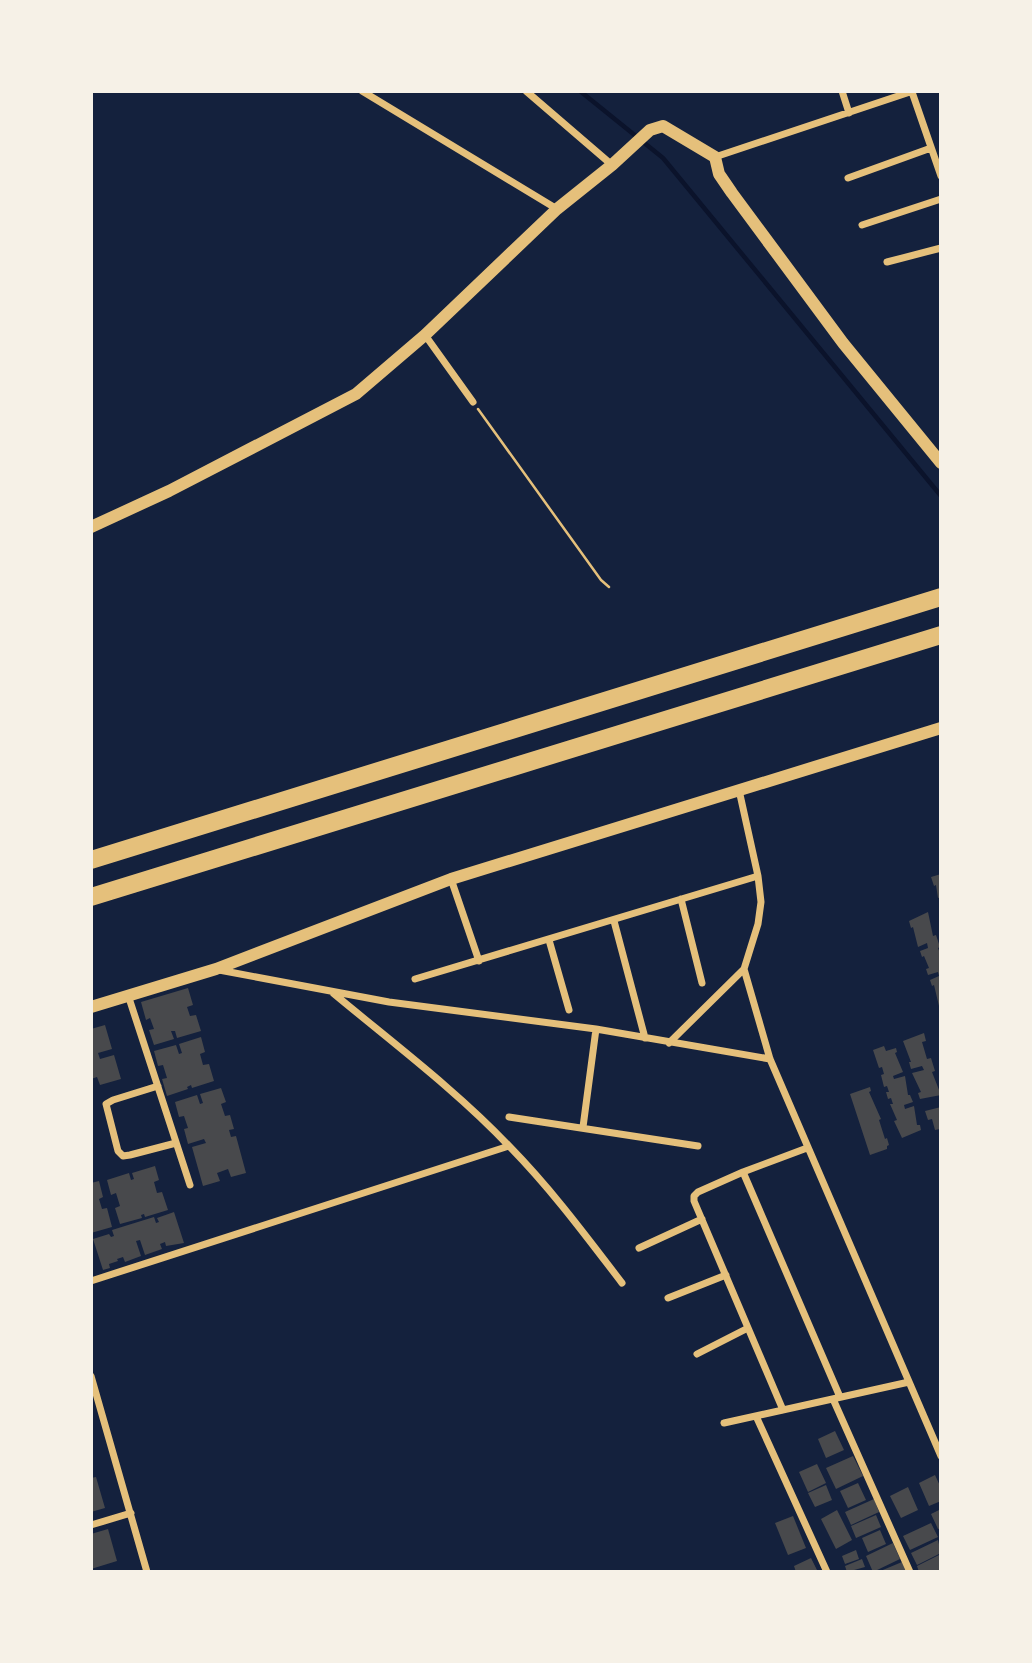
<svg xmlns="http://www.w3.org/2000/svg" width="1032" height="1663" font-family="Inter,sans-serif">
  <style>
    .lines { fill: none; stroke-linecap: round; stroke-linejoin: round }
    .stream { stroke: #0b132b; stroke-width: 4.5 }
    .building { fill: #48494c }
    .path { stroke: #e5c07b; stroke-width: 2.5 }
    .minor { stroke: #e5c07b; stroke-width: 7 }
    .tertiary { stroke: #e5c07b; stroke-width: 12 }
    .motorway { stroke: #e5c07b; stroke-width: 18 }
  </style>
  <rect width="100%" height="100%" fill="#14213d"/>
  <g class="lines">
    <!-- stream -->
    <path class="stream" d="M580 91 663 158 941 496"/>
  </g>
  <!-- building -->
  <path class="building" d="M941 874V897L938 898 936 885 934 886 931 877Z
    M928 912 933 936 936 935 940 947 938 948 941 956V1005L939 1006 934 985 932 986 930 980 939 976 938 972 928 975 926 969 929 968 924 956 922 957 920 951 928 948 927 943 918 947 913 927 911 928 909 921Z
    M188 988 193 1005 187 1007 190 1016 196 1015 201 1031 177 1038 175 1031H171L174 1039 154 1045 149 1030 154 1029 150 1018 146 1020 141 1002Z
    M105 1025 112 1049 98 1053 100 1059 114 1055 121 1079 100 1085 97 1077 91 1079V1029Z
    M924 1033 926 1041 922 1042 927 1059 931 1058 935 1071 932 1072 941 1095 920 1099 918 1093 921 1092 912 1073 924 1070 922 1066 911 1069 909 1062H911L903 1041Z
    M201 1037 205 1052 200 1054 203 1065 209 1064 214 1081 192 1088 191 1085 187 1087 188 1089 167 1096 162 1079 167 1078 163 1065 158 1066 154 1051 176 1045 179 1054 182 1053 179 1044Z
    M884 1046 886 1051 896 1048 897 1052 895 1053 903 1072 893 1076 894 1079 905 1076 908 1095H910L913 1102 904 1105 905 1109 914 1106 917 1125H920L921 1130 902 1138 894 1121 897 1120 890 1104H893L891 1098 888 1099 886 1092H889L887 1086 884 1087 881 1075 884 1074 882 1067 879 1068 873 1050Z
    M870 1087 871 1091 869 1092 881 1119 879 1120 885 1139 887 1138 889 1145 887 1146V1149L870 1155 850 1094Z
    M221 1088 226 1102 221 1104 225 1116 230 1115 234 1129 229 1130 231 1137 236 1136 246 1173 231 1177 228 1169 217 1173 220 1181 203 1186 192 1147 206 1143 204 1139 188 1144 184 1129 188 1128 184 1116 179 1117 175 1102 197 1095 200 1104 203 1103 200 1094Z
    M941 1107V1126L940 1129 935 1130 932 1119 928 1120 925 1111Z
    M155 1166 159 1180 154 1182 157 1193 162 1192 168 1210 145 1217 144 1214 141 1215 142 1218 120 1224 115 1208 120 1206 116 1193 111 1195 107 1180 129 1173 131 1180 134 1179 132 1173Z
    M99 1181 103 1197 99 1199 102 1209 107 1208 112 1227 91 1233V1183Z
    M174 1212 184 1243 166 1246 165 1242 160 1244 162 1249 145 1255 140 1240 136 1241 141 1256 125 1262 123 1257 117 1259 118 1261 109 1264 110 1268 103 1270 93 1239 109 1234 111 1237 114 1236 112 1230 154 1217 156 1223 159 1222 157 1218Z
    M835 1431 844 1450 826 1458 818 1439Z
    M853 1456 863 1476 836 1489 826 1468Z
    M817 1464 826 1483 808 1492 799 1472Z
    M935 1475 941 1488V1501L929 1506 919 1483Z
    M96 1477 105 1508 91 1512V1478Z
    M858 1483 866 1500 848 1508 840 1491Z
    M826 1485 832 1500 815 1507 808 1493Z
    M908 1487 918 1510 901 1518 890 1496Z
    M874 1499 879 1512 851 1525 845 1512Z
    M941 1509V1528L938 1529 931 1514Z
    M837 1510 852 1540 836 1549 821 1519Z
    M876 1515 881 1527 856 1538 851 1526Z
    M793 1516 806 1548 788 1555 775 1523Z
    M931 1523 938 1537 910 1550 903 1536Z
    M108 1529 117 1561 91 1569V1534Z
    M880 1530 886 1544 868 1552 862 1538Z
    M938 1540 941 1553 917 1565 911 1553Z
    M893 1543 900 1559 873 1572 866 1556Z
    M856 1550 859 1559 845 1564 842 1556Z
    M941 1554V1570L919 1572 917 1566Z
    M811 1558 818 1572H796L794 1566Z
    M862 1559 865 1567 847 1572 845 1566Z
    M902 1562 906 1572H878Z"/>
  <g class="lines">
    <!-- path -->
    <path class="path" d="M478 409 601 580 609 587"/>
    <!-- minor -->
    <path class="minor" d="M362 91 557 209
      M526 91 612 165
      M842 91 849 113
      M912 92 941 176
      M715 157 913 91
      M848 178 931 148
      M862 225 941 199
      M887 262 941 248
      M425 335 473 402
      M739 790 758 876 761 902 758 924 744 969 770 1059 941 1456
      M451 879 479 961
      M681 899 702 983
      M614 921 645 1038
      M549 940 569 1010
      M219 970 389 1002 596 1029 770 1059
      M415 979 758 876
      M333 993C393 1043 457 1091 510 1147 552 1190 586 1236 622 1283
      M128 995 190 1185
      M669 1043 744 969
      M158 1086 113 1100 106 1104 118 1151 123 1156 130 1155 176 1143
      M509 1117 698 1146
      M583 1127 596 1029
      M807 1148 743 1172 840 1397
      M743 1172 698 1192 694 1196V1201L783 1410
      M639 1248 702 1219
      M91 1281 509 1146
      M668 1298 726 1275
      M697 1354 748 1328
      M91 1376 147 1572
      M833 1399 910 1572
      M756 1416 827 1572
      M724 1423 909 1382
      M91 1525 131 1513"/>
    <!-- tertiary -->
    <path class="tertiary" d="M91 527 169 491 356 394 425 335 557 209 612 165 650 130 663 126 715 157 719 174 732 193 843 343 941 463
      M91 1007 216 969 451 879 941 728"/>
    <!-- motorway -->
    <path class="motorway" d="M91 860 941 597
      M91 897 941 635"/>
  </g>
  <!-- border -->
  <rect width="1032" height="1663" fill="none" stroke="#f6f1e7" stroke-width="186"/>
</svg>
